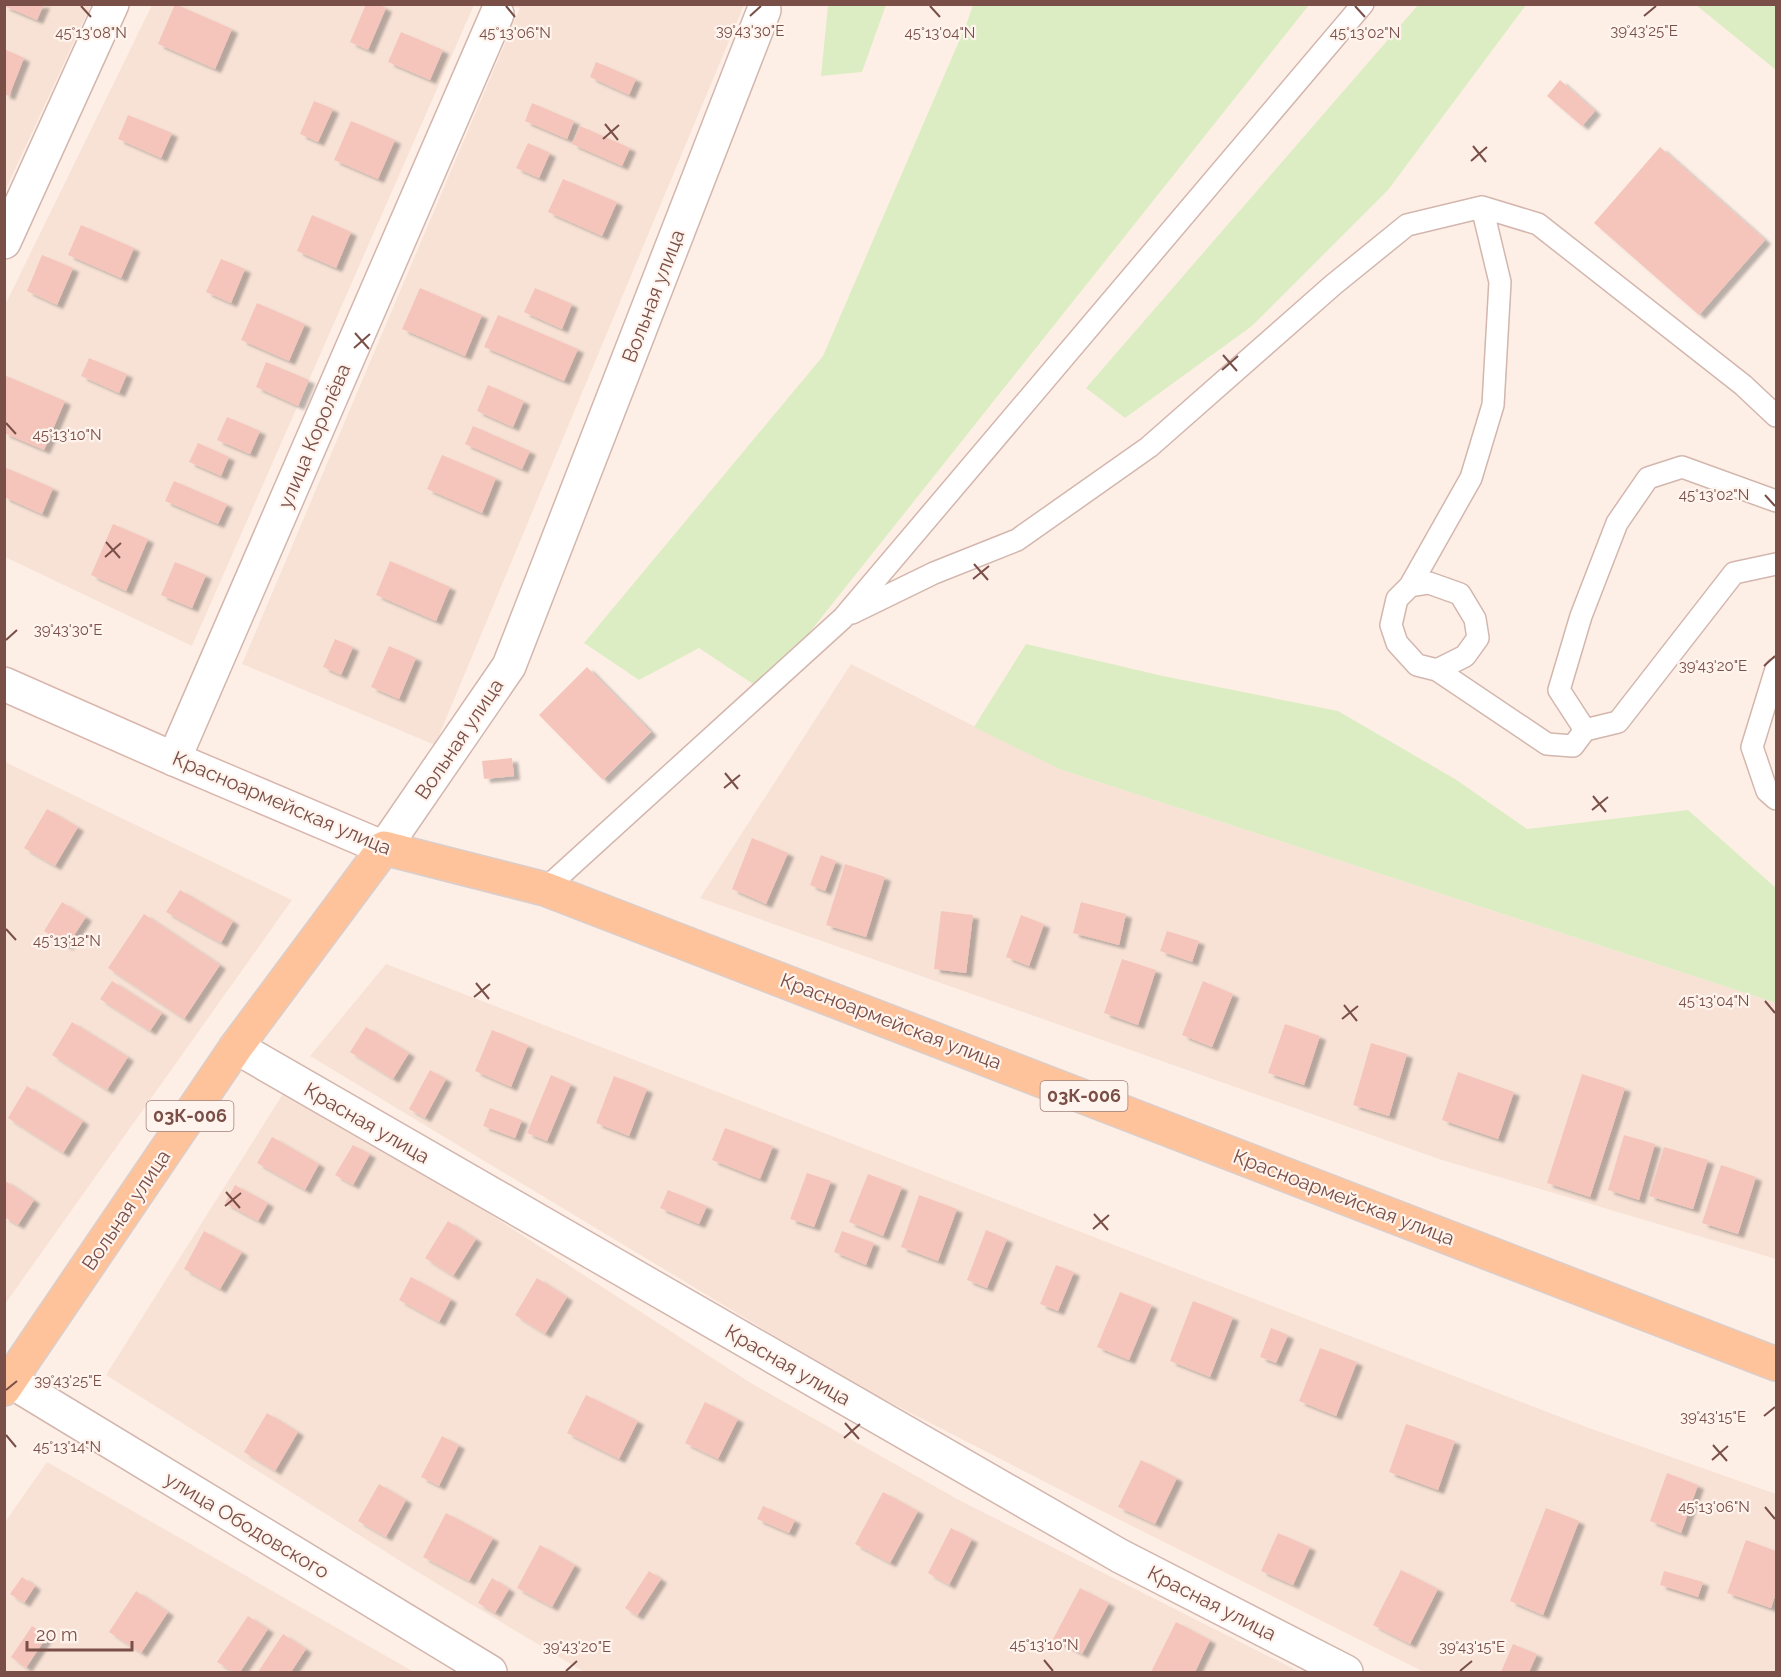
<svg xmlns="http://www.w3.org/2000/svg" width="1781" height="1677" font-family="Raleway,sans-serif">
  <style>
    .residential { fill: #f8e2d6 }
    .green { fill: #ddedc3 }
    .building { fill: #f5c5bb; filter: url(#shadow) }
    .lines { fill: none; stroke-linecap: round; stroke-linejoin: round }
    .lane-casing { stroke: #d3b6ad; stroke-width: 24 }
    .street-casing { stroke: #d3b6ad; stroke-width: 36 }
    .secondary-casing { stroke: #d9b6ad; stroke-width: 36 }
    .primary-casing { stroke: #d9cecc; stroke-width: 36 }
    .lane { stroke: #fff; stroke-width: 21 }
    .street { stroke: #fff; stroke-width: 33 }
    .secondary { stroke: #fff; stroke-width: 33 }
    .primary { stroke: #ffc39b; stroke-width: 33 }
    .ticks { fill: none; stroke: #794f48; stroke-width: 2 }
    .labels { text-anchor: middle; stroke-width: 4.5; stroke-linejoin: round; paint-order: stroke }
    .shield { fill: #fff4ed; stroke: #a1807a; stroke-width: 1.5 }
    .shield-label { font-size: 18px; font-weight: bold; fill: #794f48 }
    .street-label { font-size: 20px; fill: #794f48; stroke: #fff4ed }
    .ticks-label { font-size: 15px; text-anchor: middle; fill: #794f48; stroke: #fff4ed; stroke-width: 4.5; stroke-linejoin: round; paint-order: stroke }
  </style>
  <defs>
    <filter id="shadow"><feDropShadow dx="6" dy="4" stdDeviation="1.5" flood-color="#0004"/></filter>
  </defs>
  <rect width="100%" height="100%" fill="#feefe6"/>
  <!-- residential -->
  <path class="residential" d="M5 5H91L5 191Z
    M152 5H474L192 646 5 557 4 307Z
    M500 5H744L435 745 242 664 520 8Z
    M851 664 1059 769 1776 1003V1259L1442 1160 700 898Z
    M5 762 292 900 5 1304Z
    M386 964 1589 1428 1776 1494V1672H1424L1088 1504 858 1386 310 1056Z
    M286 1089 412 1164 754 1385 961 1501 1300 1672H584L416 1571 106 1375Z
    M47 1462 414 1672H5V1522Z"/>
  <!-- green -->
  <path class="green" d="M828 5H886L862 72 821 76Z
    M973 5H1309L790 657 753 684 699 648 639 680 584 643 823 356 966 25Z
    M1418 5H1526L1388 190 1252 326 1125 418 1086 388Z
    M1696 5H1776V70Z
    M1026 644 1163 676 1338 711 1455 779 1527 829 1688 810 1776 888V1003L1059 769 974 727Z"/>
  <!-- building -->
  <path class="building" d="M4 4H44L37 20 4 6Z
    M175 4 232 29 215 69 158 44Z
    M366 4H378L386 8 368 50 350 42Z
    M401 32 443 50 430 80 388 62Z
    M4 49 24 58 9 96 4 94Z
    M596 62 636 79 629 95 590 77Z
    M1560 80 1595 111 1582 126 1547 96Z
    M314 101 333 109 318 142 300 134Z
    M532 103 574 121 567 139 525 121Z
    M128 115 172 133 161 158 118 139Z
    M351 121 395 140 378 179 334 160Z
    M580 126 630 148 622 166 572 144Z
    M528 143 550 153 539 178 516 168Z
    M1660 147 1765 240 1699 315 1594 223Z
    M563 179 617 202 602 236 548 212Z
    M312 215 351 232 336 268 297 251Z
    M81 225 134 248 121 278 68 255Z
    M42 255 73 268 57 305 27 291Z
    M221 259 245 269 231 303 206 292Z
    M420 288 482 315 465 356 402 329Z
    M535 288 572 304 562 329 524 312Z
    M257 303 305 324 289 361 241 340Z
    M498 315 578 349 564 381 484 347Z
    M89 358 127 374 119 393 81 376Z
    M266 362 309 380 298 406 256 387Z
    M4 375 65 401 44 450 4 433Z
    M488 385 524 401 513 427 477 411Z
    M227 417 260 431 250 454 217 440Z
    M473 426 530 451 522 469 465 444Z
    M198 443 229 457 221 476 189 462Z
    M442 455 496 478 482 513 427 489Z
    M4 467 53 488 42 514 4 497Z
    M174 481 227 504 218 524 165 501Z
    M113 524 148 539 126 591 91 575Z
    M390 561 450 587 436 621 376 595Z
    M175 562 206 575 192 608 161 595Z
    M335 639 353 647 341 675 323 667Z
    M389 646 416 658 399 699 371 687Z
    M587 667 651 732 603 780 539 715Z
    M512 758 514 776 484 779 482 761Z
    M47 809 78 827 55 866 24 848Z
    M752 838 788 853 766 904 732 889Z
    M821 855 836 861 825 891 810 885Z
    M845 864 885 877 866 937 826 925Z
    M180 890 233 921 221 943 166 912Z
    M62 902 86 917 67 946 44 931Z
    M1081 902 1126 914 1119 945 1073 933Z
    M941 911 973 915 966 973 934 969Z
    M144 914 220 965 184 1019 108 968Z
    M1021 915 1044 924 1029 966 1006 957Z
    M1167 931 1199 941 1192 962 1160 951Z
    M1122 959 1156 970 1138 1025 1104 1013Z
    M112 981 162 1013 150 1031 100 999Z
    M1203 981 1233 994 1212 1047 1182 1035Z
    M72 1022 128 1057 107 1090 52 1055Z
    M1285 1024 1320 1036 1304 1085 1268 1073Z
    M366 1027 409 1053 393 1079 350 1052Z
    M492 1030 528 1045 511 1087 475 1071Z
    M1371 1043 1407 1054 1389 1116 1353 1105Z
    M430 1070 446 1079 425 1118 409 1109Z
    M1458 1072 1514 1092 1498 1139 1442 1120Z
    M1582 1074 1625 1088 1590 1197 1547 1183Z
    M551 1075 571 1084 547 1141 527 1133Z
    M614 1076 647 1089 629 1136 596 1123Z
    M27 1086 83 1121 63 1153 8 1118Z
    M490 1108 522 1120 515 1138 483 1126Z
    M725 1128 773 1146 760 1179 712 1160Z
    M1624 1135 1655 1144 1639 1200 1608 1190Z
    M272 1137 319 1164 305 1190 257 1163Z
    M353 1145 370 1154 353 1185 335 1175Z
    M1664 1147 1708 1160 1693 1209 1649 1196Z
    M1721 1165 1756 1177 1738 1234 1702 1223Z
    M807 1173 831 1181 814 1227 790 1219Z
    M868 1174 902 1187 883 1236 849 1222Z
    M4 1180 34 1200 18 1225 4 1217Z
    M235 1185 268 1203 258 1221 225 1203Z
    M668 1190 707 1206 699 1224 660 1208Z
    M919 1195 957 1209 938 1261 901 1247Z
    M448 1221 476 1239 453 1276 425 1258Z
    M986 1230 1007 1239 987 1288 967 1280Z
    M204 1231 242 1252 220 1289 184 1269Z
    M842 1231 874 1243 866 1265 834 1252Z
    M1056 1265 1074 1272 1058 1311 1040 1304Z
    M411 1277 451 1299 439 1322 399 1300Z
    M537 1278 567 1297 545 1334 515 1315Z
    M1120 1292 1152 1305 1129 1360 1097 1347Z
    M1193 1301 1233 1317 1210 1377 1170 1361Z
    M1271 1328 1288 1335 1276 1363 1260 1357Z
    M1320 1348 1357 1362 1336 1416 1299 1401Z
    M586 1395 638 1421 619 1459 567 1433Z
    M705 1402 738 1419 718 1459 685 1443Z
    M267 1413 298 1432 275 1471 244 1452Z
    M1406 1424 1455 1441 1438 1490 1389 1472Z
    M442 1436 459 1445 439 1486 421 1477Z
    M1141 1460 1177 1478 1155 1524 1118 1507Z
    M1667 1473 1698 1485 1681 1533 1650 1521Z
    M379 1484 406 1500 386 1537 358 1521Z
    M883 1492 918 1511 890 1563 855 1544Z
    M763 1506 795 1520 789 1533 757 1519Z
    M1546 1508 1579 1521 1543 1615 1510 1601Z
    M446 1513 493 1538 469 1581 423 1557Z
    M951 1528 972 1539 949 1585 928 1573Z
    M1278 1533 1310 1547 1293 1585 1261 1571Z
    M1746 1540 1776 1551V1593L1771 1608 1727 1593Z
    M540 1545 575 1565 552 1607 517 1588Z
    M1401 1570 1438 1589 1410 1644 1373 1625Z
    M649 1571 661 1579 637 1616 625 1608Z
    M1664 1571 1703 1582 1698 1597 1660 1585Z
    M22 1577 35 1586 24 1603 10 1594Z
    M492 1578 509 1589 495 1613 478 1603Z
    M1080 1588 1109 1603 1082 1654 1053 1639Z
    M136 1591 168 1612 141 1653 109 1632Z
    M248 1616 268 1629 240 1672H234L217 1662Z
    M1176 1622 1210 1640 1195 1672H1151Z
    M32 1626 47 1636 26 1668 11 1657Z
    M283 1634 306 1649 291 1672H258Z
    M1513 1644 1537 1654 1529 1672H1501Z"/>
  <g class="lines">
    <!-- lane casing -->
    <g class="lane-casing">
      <path id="lane" d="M1482 207 1500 282 1493 405 1471 478 1410 586 1397 599 1391 625 1397 643 1417 665 1437 670 1547 744 1573 746 1585 730
        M1776 501 1682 467 1648 478 1617 523 1581 616 1559 690 1585 730 1618 722 1734 573 1776 564
        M1410 586 1429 583 1460 594 1475 619 1478 638 1465 656 1437 670
        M852 613 934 573 1017 540 1149 447 1333 285 1407 225 1482 207 1538 224 1743 385 1776 416
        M1776 669 1752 747 1767 791 1776 799
        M545 889 843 618 1363 4"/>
    </g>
    <!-- street casing -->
    <g class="street-casing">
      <path id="street" d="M4 242 112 4
        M174 759 497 14
        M384 848 509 666 764 10
        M236 1047 1120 1556 1346 1672
        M4 1377 490 1672"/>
    </g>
    <!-- secondary casing -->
    <g class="secondary-casing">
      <path id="secondary" d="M4 684 174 759 384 848"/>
    </g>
    <!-- primary casing -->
    <g class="primary-casing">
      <path id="primary" d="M4 1389 236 1047 384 848 545 889 1776 1364"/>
    </g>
    <!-- lane -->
    <use href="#lane" class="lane"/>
    <!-- street -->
    <use href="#street" class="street"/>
    <!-- secondary -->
    <use href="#secondary" class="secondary"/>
    <!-- primary -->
    <use href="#primary" class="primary"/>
  </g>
  <!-- ticks -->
  <path class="ticks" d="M81 6 91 17M506 6 515 17M930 6 940 17M1355 6 1365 17M750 16 761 6M1644 16 1656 6M605 124 618 140M603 139 619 125M1473 146 1486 162M1471 161 1487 147M355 333 369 349M354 348 370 334M1223 355 1237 371M1222 370 1238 356M6 423 16 434M1765 495 1775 506M106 542 120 558M105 557 121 543M974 564 988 580M973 579 989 566M6 640 17 630M1764 666 1775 656M725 773 738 789M724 788 740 775M1593 796 1606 812M1592 810 1608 797M6 929 16 940M476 983 489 999M474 997 490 984M1765 1001 1775 1013M1344 1005 1357 1021M1342 1019 1358 1006M226 1192 240 1208M225 1206 241 1193M1094 1214 1108 1230M1093 1229 1109 1215M6 1390 17 1381M1764 1416 1775 1407M845 1423 859 1439M6 1435 16 1447M844 1438 860 1424M1713 1445 1727 1461M1712 1460 1728 1446M1765 1507 1775 1519M1044 1660 1053 1671M566 1671 577 1661M1460 1671 1472 1661"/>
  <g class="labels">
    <!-- shield labels -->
    <g class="shield">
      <rect x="1040.5" y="1081" width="87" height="30" rx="4.5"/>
      <rect x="146.5" y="1101" width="87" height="30" rx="4.5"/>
    </g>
    <g class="shield-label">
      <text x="1084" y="1102">03К-006</text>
      <text x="190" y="1122">03К-006</text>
    </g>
    <!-- street labels -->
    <g class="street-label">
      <text transform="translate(653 296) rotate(-69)" y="7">Вольная улица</text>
      <text transform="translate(314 436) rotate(-67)" y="7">улица Королёва</text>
      <text transform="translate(459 739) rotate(-56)" y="7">Вольная улица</text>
      <text transform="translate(282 803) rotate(23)" y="7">Красноармейская улица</text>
      <text transform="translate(891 1021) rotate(21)" y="7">Красноармейская улица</text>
      <text transform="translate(367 1123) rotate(30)" y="7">Красная улица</text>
      <text transform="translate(1344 1197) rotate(21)" y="7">Красноармейская улица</text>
      <text transform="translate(126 1210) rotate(-56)" y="7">Вольная улица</text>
      <text transform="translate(788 1365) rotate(30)" y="7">Красная улица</text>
      <text transform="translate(247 1525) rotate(31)" y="7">улица Ободовского</text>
      <text transform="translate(1212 1603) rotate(27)" y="7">Красная улица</text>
    </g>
  </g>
  <g class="ticks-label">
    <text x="1644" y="36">39°43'25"E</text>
    <text x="750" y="36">39°43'30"E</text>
    <text x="91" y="38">45°13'08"N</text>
    <text x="515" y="38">45°13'06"N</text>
    <text x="940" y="38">45°13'04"N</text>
    <text x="1365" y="38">45°13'02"N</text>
    <text x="67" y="440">45°13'10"N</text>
    <text x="1714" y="500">45°13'02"N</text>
    <text x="68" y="635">39°43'30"E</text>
    <text x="1713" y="671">39°43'20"E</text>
    <text x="67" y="946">45°13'12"N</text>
    <text x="1714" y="1006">45°13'04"N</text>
    <text x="68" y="1386">39°43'25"E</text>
    <text x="1713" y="1422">39°43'15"E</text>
    <text x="67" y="1452">45°13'14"N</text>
    <text x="1714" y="1512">45°13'06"N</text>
    <text x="1044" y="1650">45°13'10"N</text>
    <text x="577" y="1652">39°43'20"E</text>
    <text x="1472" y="1652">39°43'15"E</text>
  </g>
  <!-- border -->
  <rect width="1781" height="1677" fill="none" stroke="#794f48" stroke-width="12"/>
  <!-- scale -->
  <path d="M27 1641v9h105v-9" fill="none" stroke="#794f48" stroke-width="3"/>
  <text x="36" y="1641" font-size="18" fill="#794f48" stroke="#fff4ed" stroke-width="4.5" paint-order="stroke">20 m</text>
</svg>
